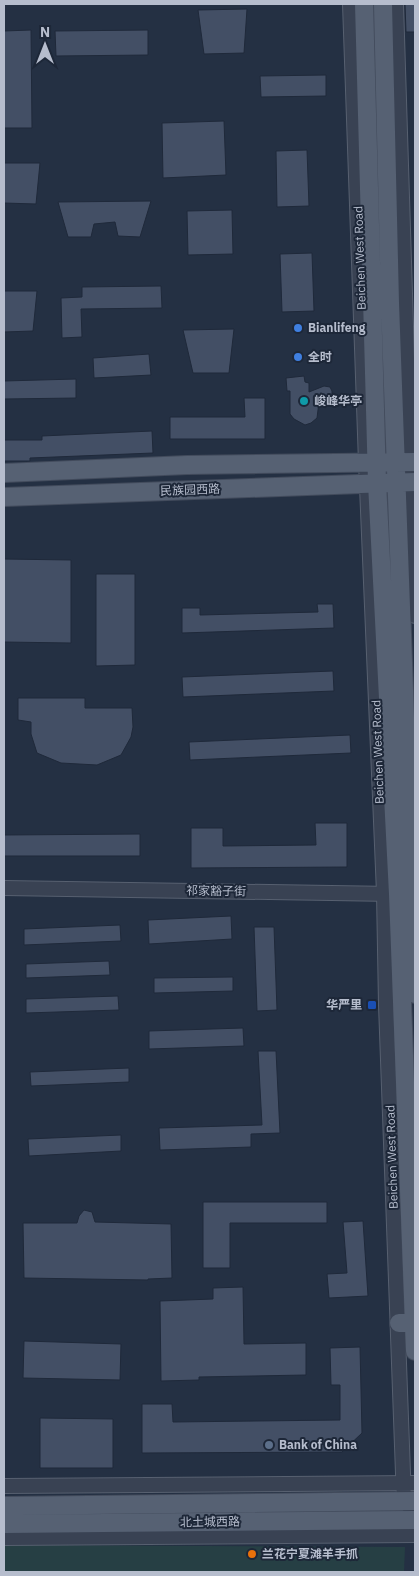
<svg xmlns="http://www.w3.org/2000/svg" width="419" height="1576" font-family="'IBM Plex Sans','Noto Sans SC',sans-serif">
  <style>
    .green { fill: #263f44 }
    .building { fill: #434f65; stroke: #1f293a }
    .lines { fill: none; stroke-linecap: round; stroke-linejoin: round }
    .minor-casing { stroke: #576070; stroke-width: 16 }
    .major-casing { stroke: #424b5c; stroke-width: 20 }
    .minor { stroke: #394253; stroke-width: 14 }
    .major { stroke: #566173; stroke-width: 18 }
    .shop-dot { fill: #3f7fe0; stroke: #1d2738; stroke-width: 2 }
    .culture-dot { fill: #0f9aa8; stroke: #1d2738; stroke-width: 2 }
    .transit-dot { fill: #1a4fb4; stroke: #1d2738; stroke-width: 2 }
    .service-dot { fill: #5c6f8a; stroke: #1d2738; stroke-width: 2 }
    .food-dot { fill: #e8710a; stroke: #1d2738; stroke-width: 2 }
    .labels { text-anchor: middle; stroke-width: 4; stroke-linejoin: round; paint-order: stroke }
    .street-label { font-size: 12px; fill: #b6bdcd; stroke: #1d2738 }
    .poi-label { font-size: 12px; font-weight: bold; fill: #b6bdcd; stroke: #1d2738; text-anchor: start }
  </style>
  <rect width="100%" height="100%" fill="#243043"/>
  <!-- green -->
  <path class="green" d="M4 1545 405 1547 404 1572H4Z"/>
  <!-- building -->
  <path class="building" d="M405 4H415V32H406Z
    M247 9 244 53 204 54 198 10Z
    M31 30 32 128H4V31Z
    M148 30V55L56 56 55 31Z
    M326 75V96L261 97 260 76Z
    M224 121 226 175 163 178 162 123Z
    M307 150 309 206 277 207 276 151Z
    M4 163H40L36 204 4 203Z
    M151 201 140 237 118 236 115 222 94 224 91 237H68L58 202Z
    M232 210 233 254 188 255 187 211Z
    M312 253 314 311 282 312 280 254Z
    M161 286 162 308 81 309 82 337 62 338 61 298 82 297V287Z
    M4 291H37L33 331 4 332Z
    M234 329 229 373H193L183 330Z
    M149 354 151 375 94 378 93 358Z
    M304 376 305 382 309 383V392L324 386 330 387 332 391V396L330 400 319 402 317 418 311 423 305 425 294 419 290 414V391H287L286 378Z
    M76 379V398L4 399V381Z
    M244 398H265V439H170V417H245Z
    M152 431 153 453 30 458V461H4V440H42V436Z
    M4 559 71 560V643L4 642Z
    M96 574H135V665L96 666Z
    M317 604H333L334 628 182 633V608H200V615L318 612Z
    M333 671 334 691 183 697 182 677Z
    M18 698H85V708H132L133 727 131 737 121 755 97 765 61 763 37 753 31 734V722L18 720Z
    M350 735 351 753 190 760 189 742Z
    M315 823H347V867L191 868V828H223V846L316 845Z
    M140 834V856H4V835Z
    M231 916 232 939 149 944 148 920Z
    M120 925 121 941 24 945V929Z
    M254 927H274L277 1010 257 1011Z
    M109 961 110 975 26 978V964Z
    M233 977V991L154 993V978Z
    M118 996 119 1010 26 1013V999Z
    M243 1028 244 1046 149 1049V1031Z
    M258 1051H276L280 1133 251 1134V1147L160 1150 159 1128 262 1125Z
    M129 1068V1082L31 1086 30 1072Z
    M121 1135V1151L29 1156 28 1139Z
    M203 1202H327V1223H230V1268H203Z
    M84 1210 92 1212 95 1222 171 1224 172 1278 148 1279V1280L24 1278 23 1223H77L79 1216Z
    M363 1221 368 1296 329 1298 327 1274 347 1273 343 1222Z
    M243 1287 244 1344 306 1343V1375L199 1377V1380L161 1381 160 1301 213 1299V1288Z
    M24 1341 121 1344 120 1380 23 1378Z
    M360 1347 362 1433 342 1452 142 1453V1404H172L173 1422 340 1420V1385H331L330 1348Z
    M40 1418 113 1419V1468H40Z"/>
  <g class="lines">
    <!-- minor casing -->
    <g class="minor-casing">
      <path id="minor" d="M350 4 366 463 384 893 386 1005 404 1501 415 1513
        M396 4 415 616
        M4 888 393 894
        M4 1486 415 1483
        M4 1538 415 1535"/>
    </g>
    <!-- major casing -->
    <g class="major-casing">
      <path id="major" d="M364 4 377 483 398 894 415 1351
        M383 4 390 303 415 994
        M4 473 187 465 415 462
        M4 497 415 482
        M399 1323H414
        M4 1506 415 1501
        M4 1524 415 1520"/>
    </g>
    <!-- minor -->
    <use href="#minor" class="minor"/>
    <!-- major -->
    <use href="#major" class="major"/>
  </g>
  <!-- markers -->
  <g class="shop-dot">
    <circle cx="298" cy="328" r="5"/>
    <circle cx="298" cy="357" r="5"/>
  </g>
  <circle class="culture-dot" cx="304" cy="401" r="5"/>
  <rect class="transit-dot" x="367" y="1000" width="10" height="10" rx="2.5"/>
  <circle class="service-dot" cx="269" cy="1445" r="5"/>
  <circle class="food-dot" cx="252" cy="1554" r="5"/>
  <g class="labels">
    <!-- street labels -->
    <g class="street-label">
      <text transform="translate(360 258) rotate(-92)" y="4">Beichen West Road</text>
      <text transform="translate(190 490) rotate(-2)" y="4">民族园西路</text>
      <text transform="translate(378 752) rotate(-92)" y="4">Beichen West Road</text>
      <text transform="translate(216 891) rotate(1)" y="4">祁家豁子街</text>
      <text transform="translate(392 1157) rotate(-92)" y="4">Beichen West Road</text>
      <text transform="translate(210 1522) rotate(-1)" y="4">北土城西路</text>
    </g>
    <!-- poi labels -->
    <g class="poi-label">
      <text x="308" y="332">Bianlifeng</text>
      <text x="308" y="361">全时</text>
      <text x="314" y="405">峻峰华亭</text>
      <text x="362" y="1009" text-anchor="end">华严里</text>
      <text x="279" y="1449">Bank of China</text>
      <text x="262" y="1558">兰花宁夏滩羊手抓</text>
    </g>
  </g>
  <!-- border -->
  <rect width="419" height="1576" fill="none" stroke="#b6bdcd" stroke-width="10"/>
  <!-- north arrow -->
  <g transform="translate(45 45)" stroke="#1d2738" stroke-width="4" paint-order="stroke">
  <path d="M0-4L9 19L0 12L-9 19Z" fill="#b6bdcd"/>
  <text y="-8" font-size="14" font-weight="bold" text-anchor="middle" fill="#b6bdcd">N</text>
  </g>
</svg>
